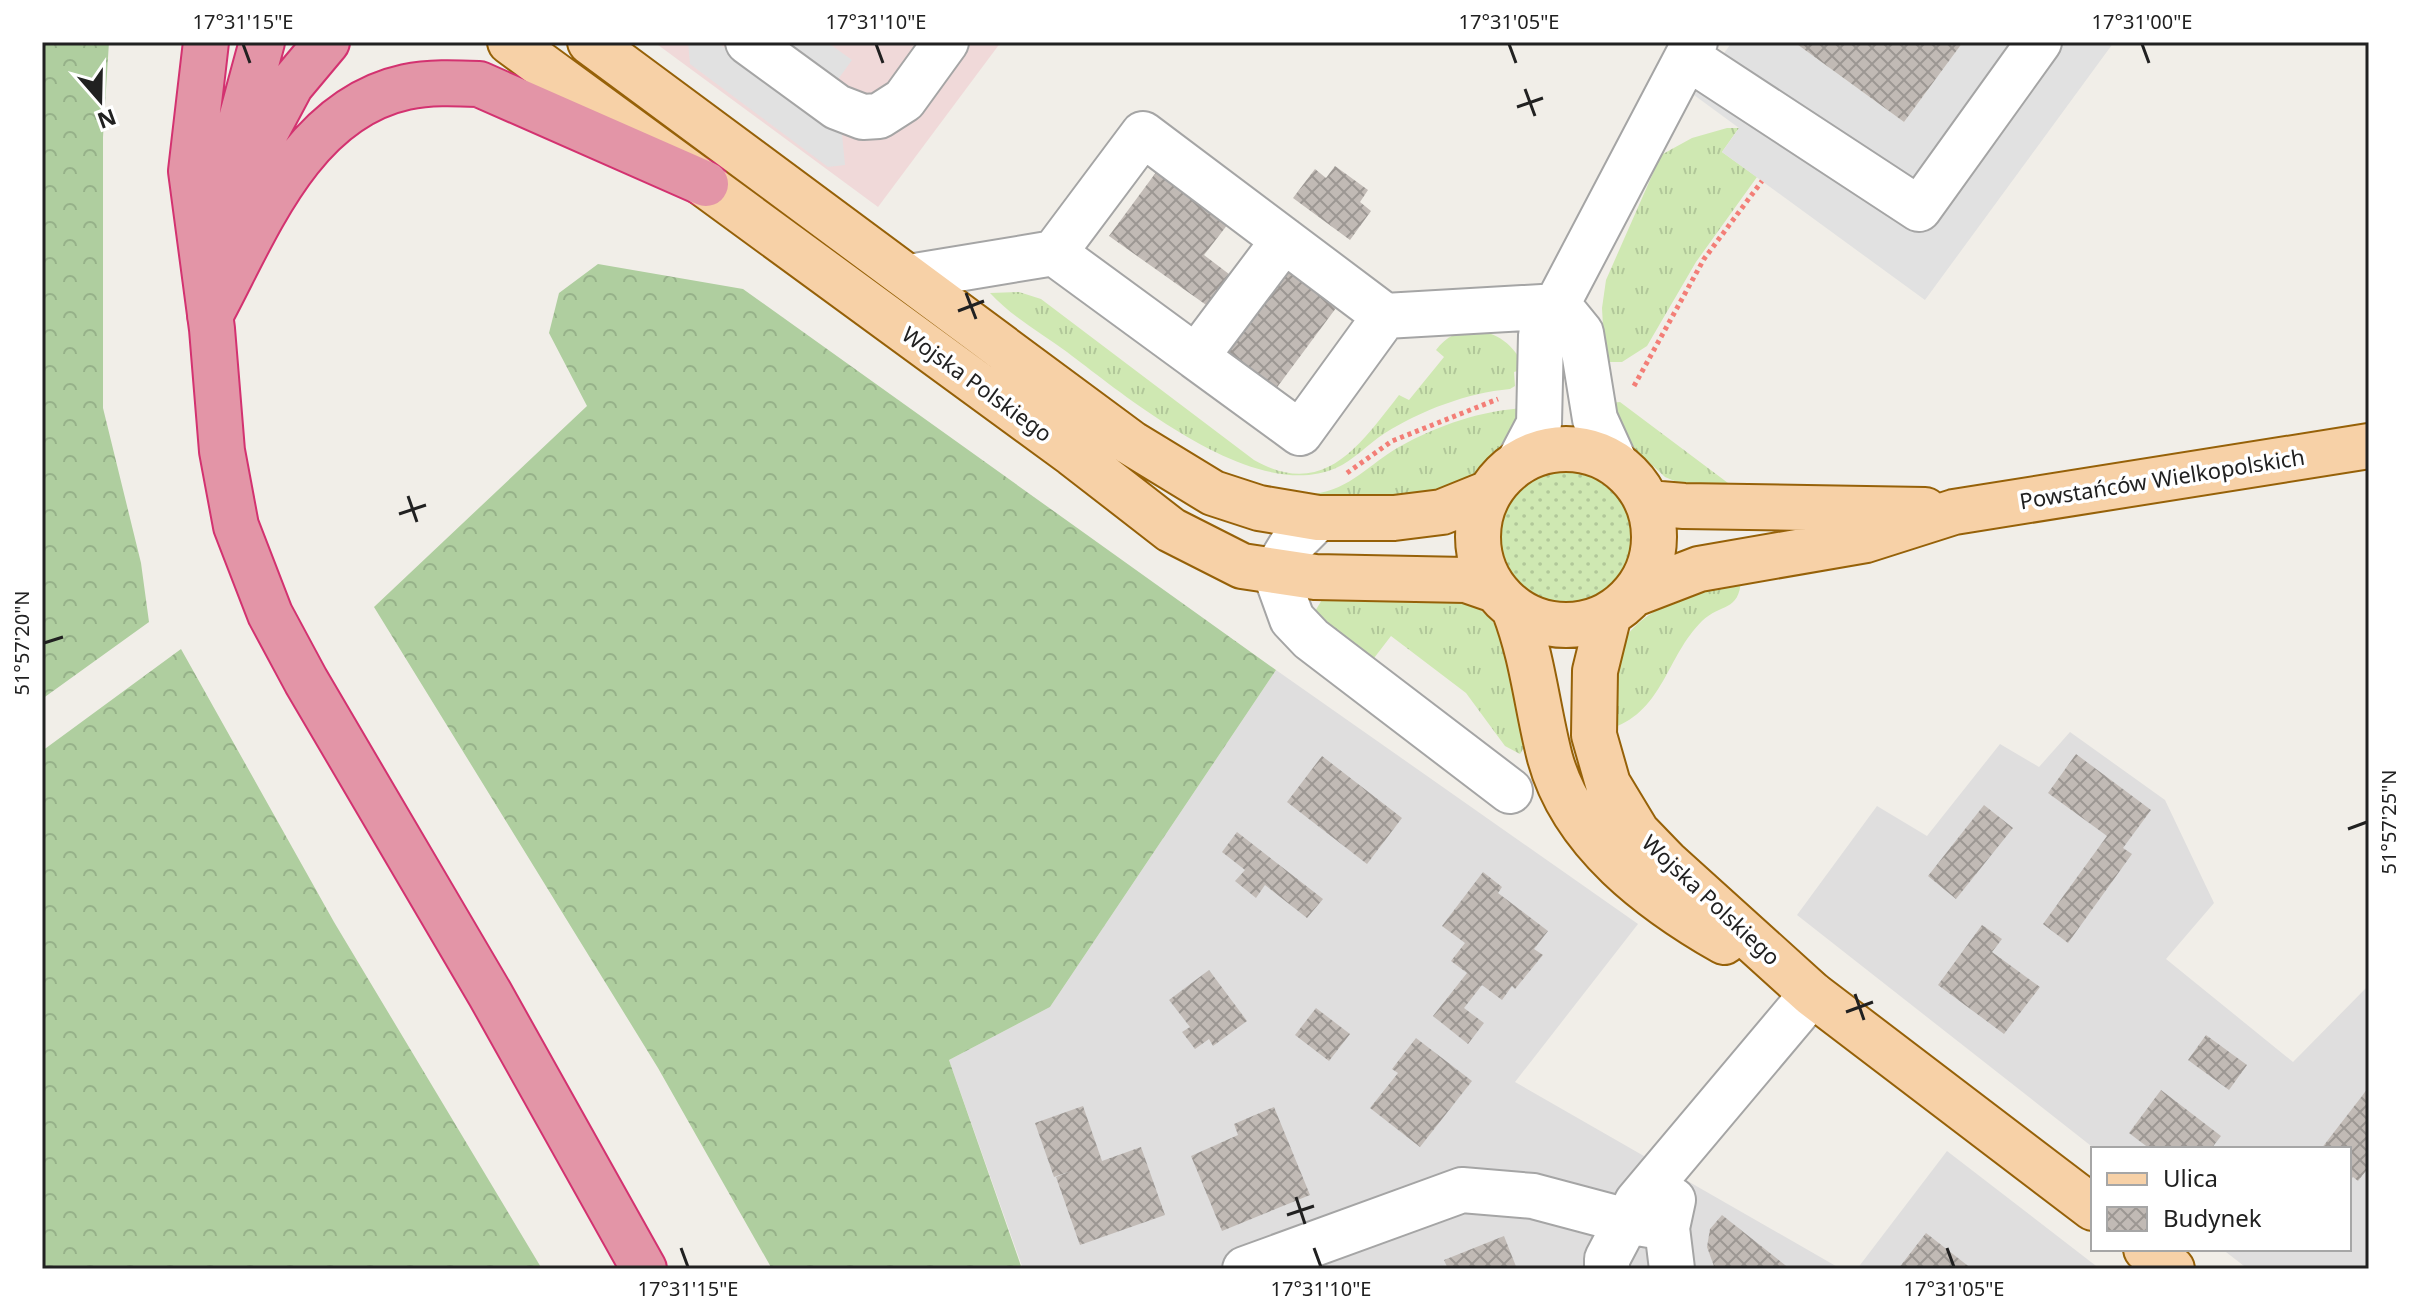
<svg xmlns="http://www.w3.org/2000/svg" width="2411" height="1311" font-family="'Noto Sans',sans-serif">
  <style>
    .residential { fill: #dfdede }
    .commercial { fill: #f0d9d9 }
    .grass { fill: url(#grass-tufts) }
    .forest { fill: url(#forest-crowns) }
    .garden { fill: url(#garden-dots) }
    .parking { fill: #e1e1e1 }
    .building { fill: url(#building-cross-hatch) }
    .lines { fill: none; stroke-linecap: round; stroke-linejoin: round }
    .minor-casing { stroke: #a5a5a5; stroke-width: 48 }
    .major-casing { stroke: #966108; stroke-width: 48 }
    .highway-casing { stroke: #d33270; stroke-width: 48 }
    .path { stroke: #f37e77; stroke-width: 5; stroke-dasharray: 4 4; stroke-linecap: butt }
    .minor { stroke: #fff; stroke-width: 44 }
    .major { stroke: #f7d1a7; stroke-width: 44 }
    .highway { stroke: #e395a7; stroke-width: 44 }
    .ticks { fill: none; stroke: #212121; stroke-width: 3 }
    .labels { text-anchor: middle; stroke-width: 7; stroke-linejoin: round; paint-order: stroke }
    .street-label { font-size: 22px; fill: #212121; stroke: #fff }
    .neatline { fill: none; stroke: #212121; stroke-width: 3 }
    .ticks-label { font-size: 20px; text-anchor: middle; fill: #212121 }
  </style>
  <defs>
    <pattern id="grass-tufts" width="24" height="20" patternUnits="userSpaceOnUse" patternTransform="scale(2)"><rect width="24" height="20" fill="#cfe8b2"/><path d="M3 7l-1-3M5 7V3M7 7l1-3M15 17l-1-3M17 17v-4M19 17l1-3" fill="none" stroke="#b1c799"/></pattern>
    <pattern id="forest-crowns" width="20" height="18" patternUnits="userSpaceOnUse" patternTransform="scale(2)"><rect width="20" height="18" fill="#afce9f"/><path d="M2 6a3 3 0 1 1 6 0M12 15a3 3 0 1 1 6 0" fill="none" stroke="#96b189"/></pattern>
    <pattern id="garden-dots" width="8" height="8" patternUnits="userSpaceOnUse" patternTransform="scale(2)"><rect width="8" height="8" fill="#cfe8b2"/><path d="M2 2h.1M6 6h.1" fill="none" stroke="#b1c799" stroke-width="1.8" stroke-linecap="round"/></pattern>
    <pattern id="building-cross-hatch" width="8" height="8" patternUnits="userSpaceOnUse" patternTransform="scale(2)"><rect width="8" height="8" fill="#c1bab5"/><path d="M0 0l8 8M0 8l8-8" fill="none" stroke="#9c9793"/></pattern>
  </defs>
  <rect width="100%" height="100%" fill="#f1eee8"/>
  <!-- residential -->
  <path class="residential" d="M1276 670 1638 924 1515 1082 1841 1269H1023L949 1060 1050 1007Z
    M2070 732 2165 800 2214 903 2166 959 2293 1062 2369 985V1269H2248L2222 1249H2349V1149H2095L1797 915 1877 806 1927 836 2000 744 2039 767Z
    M1947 1151 2100 1269H1857Z"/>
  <!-- commercial -->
  <path class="commercial" d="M654 42H1001L878 207Z"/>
  <!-- grass -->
  <path class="grass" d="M1727 128H1739L1722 152 1757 177 1696 262 1647 346 1622 362H1605L1602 308 1606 280 1661 155 1692 138Z
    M1019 292 1041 299 1254 460C1324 500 1360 445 1399 395L1409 400 1444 357 1436 350C1462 315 1512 331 1524 369L1514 372 1515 386 1510 389C1467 393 1422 410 1385 433 1368 444 1354 460 1336 468 1255 504 1128 398 1067 352 1042 334 1011 316 990 293Z
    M1620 402 1728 483 1731 493H1703L1665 477 1625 440 1610 403Z
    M1528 408 1507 442 1467 484 1444 496 1297 500 1259 488C1276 490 1297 496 1314 494 1351 489 1369 464 1399 447 1439 425 1482 410 1528 408Z
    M1741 580C1739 612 1721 603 1702 621 1666 657 1664 709 1613 728 1613 707 1609 679 1615 659 1629 609 1698 590 1741 580Z
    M1416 591C1432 595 1457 595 1471 604 1520 632 1519 694 1526 744L1520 754 1505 746 1466 693 1391 636 1371 662 1314 613 1323 598Z"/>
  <!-- forest -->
  <path class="forest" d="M42 42H109L103 137V408L141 563 149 622 42 699Z
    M598 264 743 289 1276 670 1050 1007 949 1060 1022 1269H772L658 1068 374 607 587 406 549 333 559 293Z
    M181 649 334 922 542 1269H42V751Z"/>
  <!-- garden -->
  <path class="garden" d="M1501 537a66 66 0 1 1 132 0a66 66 0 1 1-132 0Z"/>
  <!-- parking -->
  <path class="parking" d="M688 42H717L842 134 845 165 828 167 690 64Z
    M787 42H827L852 60 834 85 783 48Z
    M1732 42H1794L1904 122 1963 42H2114L1925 300 1722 152 1739 128 1694 95Z"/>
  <!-- building -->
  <path class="building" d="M1794 42H1963L1904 122Z
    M1335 166 1368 190 1360 202 1371 211 1350 240 1293 198 1315 169 1326 178Z
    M1157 171 1228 224 1204 255 1263 300 1289 267 1339 304 1255 417 1203 378 1240 329 1109 236Z
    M2076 754 2151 810 2123 848 2132 854 2068 943 2043 924 2107 836 2048 793Z
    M1322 756 1402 818 1367 864 1287 802Z
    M1984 805 2013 828 1956 899 1928 876Z
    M1237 832 1323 899 1307 918 1265 885 1256 898 1235 881 1245 870 1222 852Z
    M1483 872 1502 887 1498 893 1548 931 1534 949 1543 955 1515 989 1512 986 1502 1000 1482 985 1464 1008 1484 1023 1468 1044 1433 1016 1467 973 1451 961 1465 943 1442 926Z
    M1982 925 2002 939 1992 952 2040 987 2004 1034 1938 985Z
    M1209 970 1247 1021 1213 1046 1209 1039 1195 1049 1182 1032 1190 1027 1169 1000Z
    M1316 1008 1350 1034 1329 1061 1295 1035Z
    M2206 1035 2247 1065 2229 1090 2188 1060Z
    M1416 1038 1472 1081 1420 1147 1370 1108 1398 1073 1392 1069Z
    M2369 1087V1167L2358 1181 2353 1177 2349 1181V1149H2321Z
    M2161 1090 2221 1136 2211 1149H2150L2129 1133Z
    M1083 1106 1102 1161 1141 1147 1165 1215 1080 1245 1056 1177 1074 1170 1054 1177 1035 1123Z
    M1274 1107 1310 1195 1222 1231 1191 1156 1238 1135 1234 1124Z
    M1722 1215 1790 1269H1715L1707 1247 1710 1229Z
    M1926 1233 1972 1269H1898Z
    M1504 1236 1517 1269H1448L1444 1260Z"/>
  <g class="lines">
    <!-- minor casing -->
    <g class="minor-casing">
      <path id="minor" d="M748 42 837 107 863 117 879 116 904 100 946 42
        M1687 57 1919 209 2039 42
        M1284 240 1196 357 1054 253 1143 134 1385 316 1559 306
        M909 277 1054 253
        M1559 306 1581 333 1595 419 1615 463
        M1196 357 1300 433 1385 316
        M1519 462 1539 424 1541 335 1695 42
        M1318 518 1292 544 1275 572 1292 619 1311 639 1510 791
        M1245 1269 1462 1190 1533 1196 1627 1221 1667 1228
        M1607 1269V1259L1637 1202 1812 994
        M1672 1269 1667 1228 1673 1200"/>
    </g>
    <!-- major casing -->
    <g class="major-casing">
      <path id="major" d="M510 42 1073 454 1171 530 1242 566 1315 577 1466 580 1495 590
        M590 42 1131 443 1213 493 1259 508 1318 518H1394L1442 512 1489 493
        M1478 537a88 88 0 1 1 176 0a88 88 0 1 1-176 0Z
        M1648 503 1684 506 1925 510
        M1634 594 1699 569 1866 540 1954 512 2369 446
        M1514 609C1533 658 1537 708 1550 758 1573 842 1652 901 1724 942
        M1609 614 1595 671 1594 735 1608 784 1637 832 1666 862 1812 994 2093 1208
        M2146 1249 2172 1269"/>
    </g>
    <!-- highway casing -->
    <g class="highway-casing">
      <path id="highway" d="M206 42 191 171 212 329 222 451 236 526 270 614 306 681 490 994 644 1269
        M242 177 291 85 327 42
        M218 262 233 149 262 42
        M210 316C256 231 300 110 406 87 430 82 454 83 479 84L706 184"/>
    </g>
    <!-- path -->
    <path class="path" d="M1634 386 1704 259 1762 181
      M1347 473 1392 441 1498 399"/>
    <!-- minor -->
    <use href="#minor" class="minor"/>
    <!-- major -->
    <use href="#major" class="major"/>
    <!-- highway -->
    <use href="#highway" class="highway"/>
  </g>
  <!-- ticks -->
  <path class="ticks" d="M243 44 250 63M876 44 883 63M1509 44 1516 63M2142 44 2149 63M1525 89 1535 116M1517 107 1543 98M966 293 976 319M958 311 984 301M408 496 417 522M399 514 426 505M44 643 63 637M2348 829 2367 822M1855 994 1864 1020M1846 1012 1873 1002M1296 1197 1305 1224M1287 1215 1314 1206M681 1248 688 1267M1314 1248 1321 1267M1947 1248 1954 1267"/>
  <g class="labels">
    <!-- street labels -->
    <g class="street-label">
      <text transform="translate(977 384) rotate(36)" y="8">Wojska Polskiego</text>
      <text transform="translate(2162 479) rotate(-9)" y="8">Powstańców Wielkopolskich</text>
      <text transform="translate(1711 900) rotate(43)" y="8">Wojska Polskiego</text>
    </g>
  </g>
  <!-- border -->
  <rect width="2411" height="1311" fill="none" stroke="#ffffff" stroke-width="88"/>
  <!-- legend -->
  <rect x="2091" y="1147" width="260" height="104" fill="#ffffff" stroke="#a6a6a6" stroke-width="2"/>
  <rect x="2107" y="1173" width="40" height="12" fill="#f7d1a7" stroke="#a6a6a6" stroke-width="2"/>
  <text x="2163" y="1187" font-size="24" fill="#212121">Ulica</text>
  <rect x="2107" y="1207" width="40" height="24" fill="url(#building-cross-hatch)" stroke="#a6a6a6" stroke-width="2"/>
  <text x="2163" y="1227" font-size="24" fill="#212121">Budynek</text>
  <!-- north arrow -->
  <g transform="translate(100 100) rotate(160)" stroke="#ffffff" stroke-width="6" paint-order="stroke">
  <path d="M0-6L14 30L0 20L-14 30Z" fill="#212121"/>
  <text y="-12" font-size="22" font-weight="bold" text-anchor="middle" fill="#212121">N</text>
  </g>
  <rect x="44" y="44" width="2323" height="1223" class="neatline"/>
  <g class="ticks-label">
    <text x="243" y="29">17°31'15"E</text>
    <text x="876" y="29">17°31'10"E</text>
    <text x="1509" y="29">17°31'05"E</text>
    <text x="2142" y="29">17°31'00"E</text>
    <text transform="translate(22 643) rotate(-90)" y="7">51°57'20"N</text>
    <text transform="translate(2389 822) rotate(-90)" y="7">51°57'25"N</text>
    <text x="688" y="1296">17°31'15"E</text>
    <text x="1321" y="1296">17°31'10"E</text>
    <text x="1954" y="1296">17°31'05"E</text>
  </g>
</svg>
